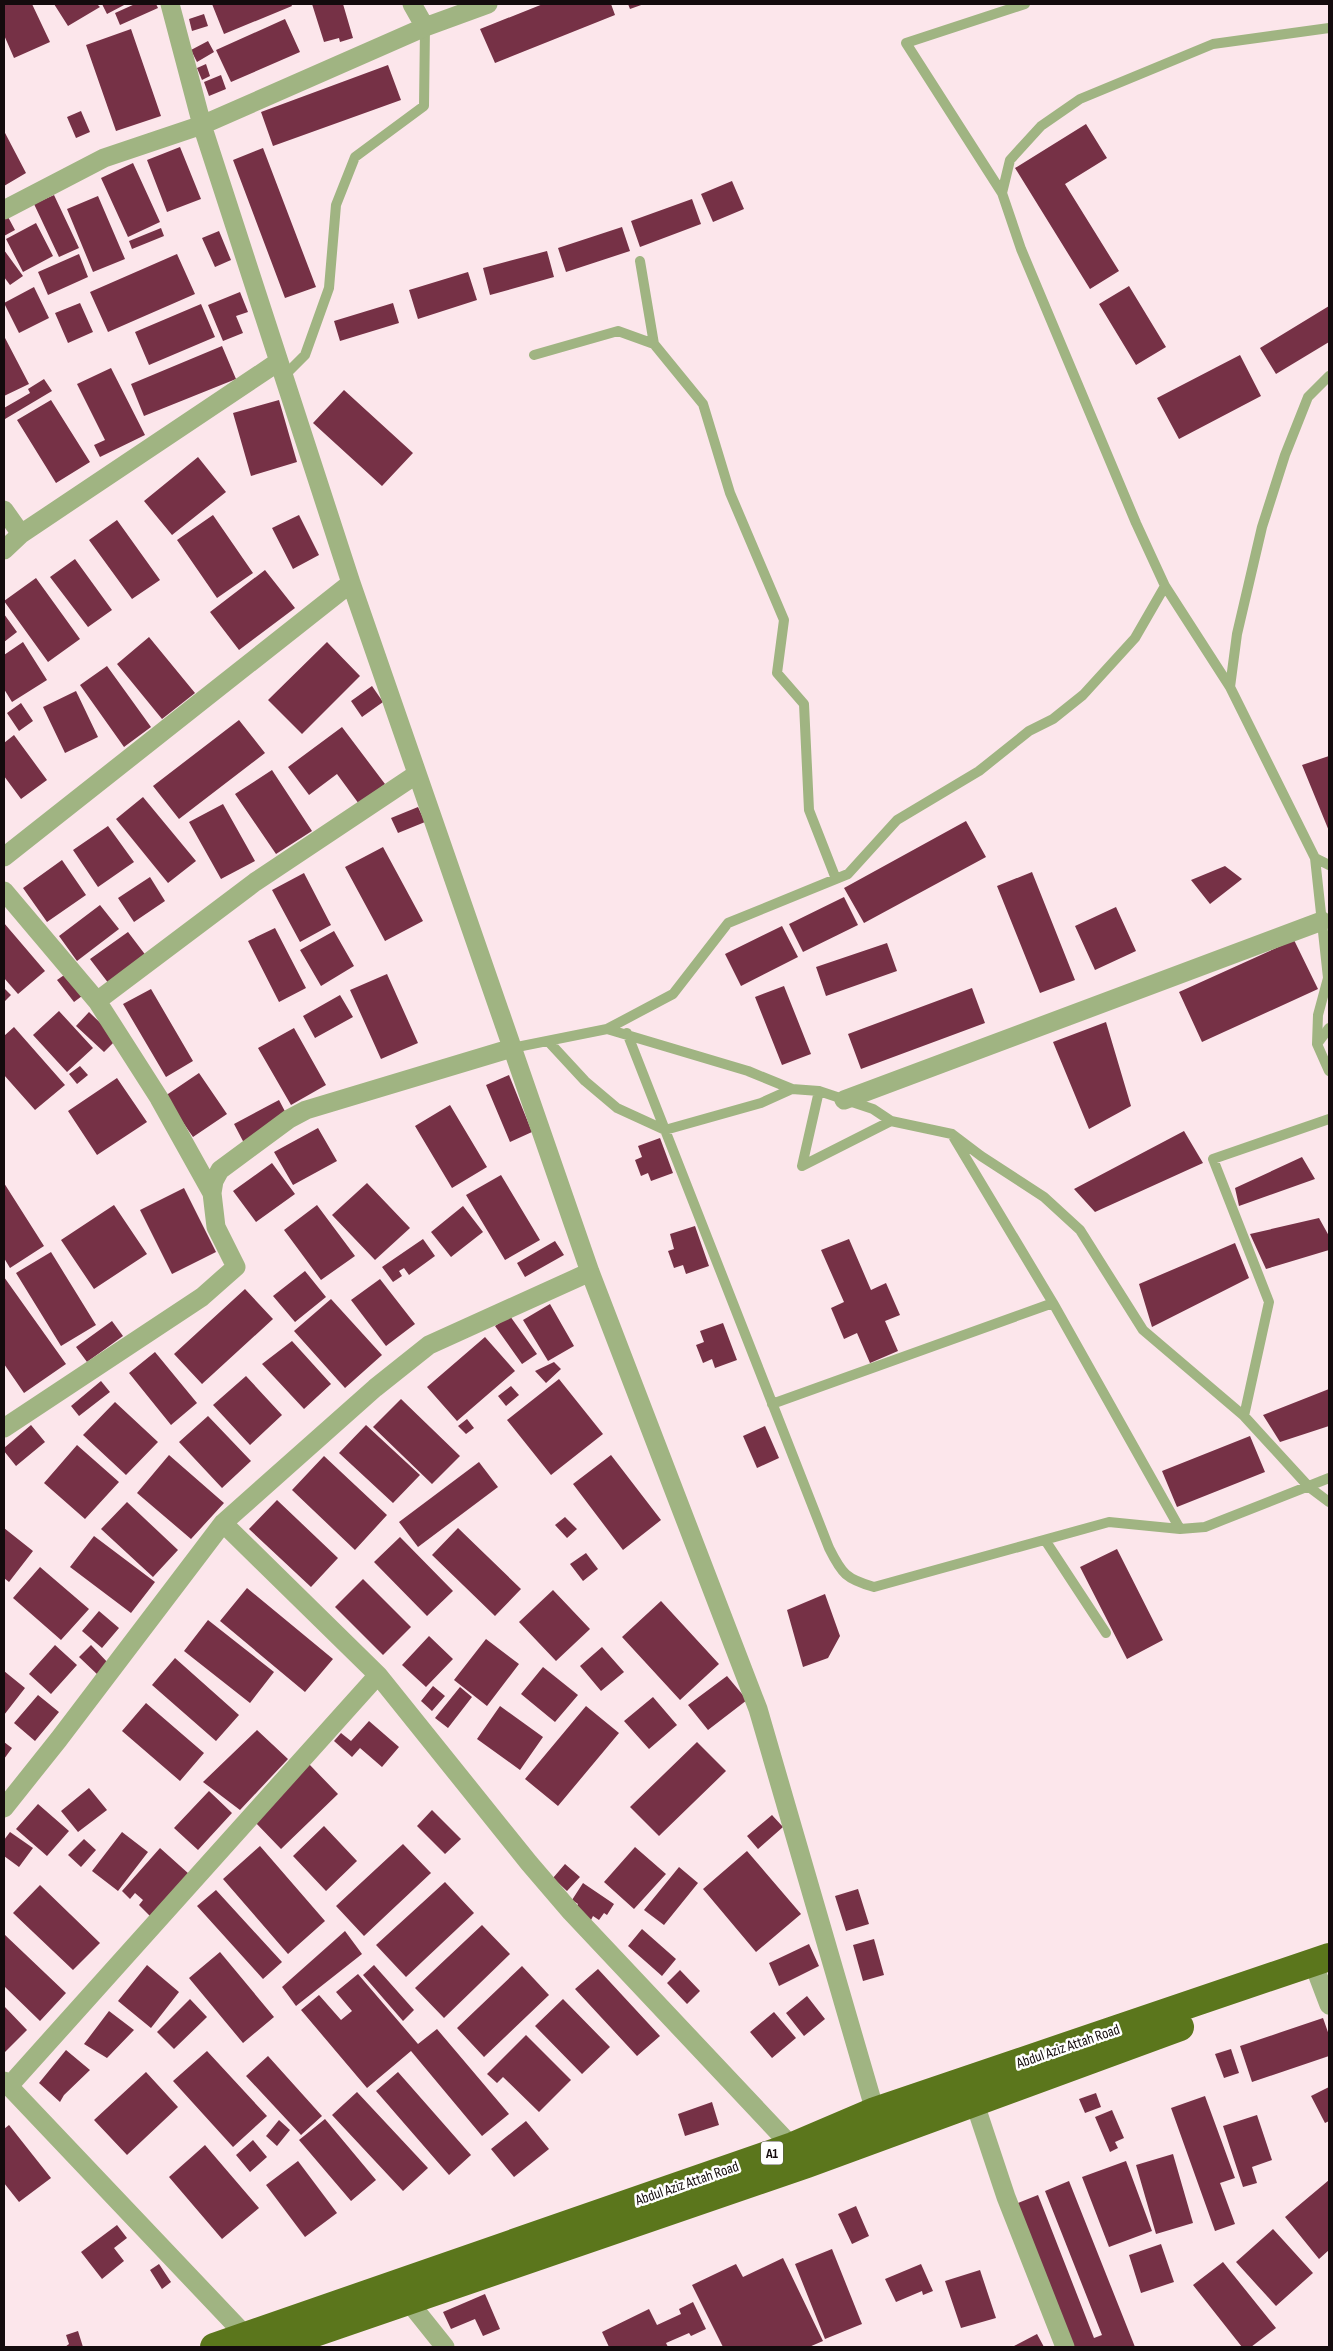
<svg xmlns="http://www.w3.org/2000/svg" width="1333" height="2351" font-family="'Sofia Sans Condensed',sans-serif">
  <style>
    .building { fill: #763146 }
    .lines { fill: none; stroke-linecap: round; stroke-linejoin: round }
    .service { stroke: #a0b482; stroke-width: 10 }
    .minor { stroke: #a0b482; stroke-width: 19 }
    .trunk { stroke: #5b761c; stroke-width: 28 }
    .labels { text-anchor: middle; stroke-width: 5; stroke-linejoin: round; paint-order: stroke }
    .shield { fill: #fff; stroke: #5a5456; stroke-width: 1 }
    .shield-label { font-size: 14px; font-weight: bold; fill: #140b0d }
    .street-label { font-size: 15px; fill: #140b0d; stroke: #fff }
  </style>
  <rect width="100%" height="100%" fill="#fce6eb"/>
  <!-- building -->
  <path class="building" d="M4 4H32L50 42 14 58 4 35Z
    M54 4H97L100 7 68 26Z
    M102 4H126L107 14Z
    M135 4H156L158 8 120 25 115 13Z
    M212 4H291L292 6 224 34Z
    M312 4H343L353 38 340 42 339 38 324 42Z
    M543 4H611L615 15 495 63 480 29Z
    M628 4H644L630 9Z
    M204 14 208 26 192 31 189 19Z
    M285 19 300 52 231 82 216 50Z
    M131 29 161 116 116 131 86 45Z
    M208 41 214 52 197 62 191 50Z
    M206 64 210 76 202 80 197 68Z
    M388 65 401 100 273 146 261 112Z
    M221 75 226 89 209 96 204 82Z
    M81 111 90 132 76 138 67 117Z
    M1086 124 1107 158 1065 184 1119 271 1090 289 1015 168Z
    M4 131 26 173 4 186Z
    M180 147 201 199 167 212 147 160Z
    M263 148 316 287 285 298 233 160Z
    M133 163 160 222 128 237 101 178Z
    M732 181 744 209 713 222 701 194Z
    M54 195 79 248 59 257 34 204Z
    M98 196 125 259 93 272 67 209Z
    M692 199 701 224 640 247 631 221Z
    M8 217 15 230 4 236V219Z
    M36 223 53 256 23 272 6 239Z
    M622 227 630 251 566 272 558 248Z
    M161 228 164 236 132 249 129 241Z
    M219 231 231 260 215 267 202 238Z
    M4 250 23 276 10 285 4 277Z
    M547 251 554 277 490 295 483 268Z
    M79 254 88 277 48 295 38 272Z
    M177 254 195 294 108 332 90 292Z
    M468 272 477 300 418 319 409 290Z
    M1129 286 1166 347 1136 365 1099 304Z
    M34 287 49 318 19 333 4 303Z
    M240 292 248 312 236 316 243 333 223 341 208 305Z
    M80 303 93 332 68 343 55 313Z
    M393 303 399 323 340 341 334 321Z
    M201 304 215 337 149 365 135 332Z
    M1329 306V342L1276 374 1260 348Z
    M4 336 29 384 4 396Z
    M222 346 236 379 144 416 131 384Z
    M1240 355 1261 396 1179 439 1157 398Z
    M111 368 145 435 100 457 94 445 105 440 77 384Z
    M44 379 52 391 5 419 4 408 30 393 28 389Z
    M344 390 413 453 382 486 313 423Z
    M51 400 90 462 56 483 17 420Z
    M279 400 297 462 251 476 233 413Z
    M198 457 226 492 172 535 144 501Z
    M213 515 253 573 217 598 177 540Z
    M299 515 319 555 293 569 272 528Z
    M117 520 160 580 132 599 89 540Z
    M75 559 112 610 88 627 50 577Z
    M265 570 295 608 239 650 210 612Z
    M36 578 80 639 48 662 4 601Z
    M4 614 17 632 4 642Z
    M149 637 195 693 162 719 117 664Z
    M23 642 47 680 12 702 4 689V655Z
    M327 642 360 676 302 734 268 700Z
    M107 666 151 727 124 747 80 685Z
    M372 686 383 702 362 717 351 701Z
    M76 691 98 737 65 753 43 707Z
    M21 703 33 721 19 731 7 713Z
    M239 720 265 753 179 819 153 786Z
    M342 727 385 784 359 804 337 774 309 795 288 767Z
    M14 735 47 780 21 799 4 776V743Z
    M1329 756V831L1302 765Z
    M272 770 312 831 276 854 235 794Z
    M143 797 196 861 168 883 116 819Z
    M223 804 255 861 221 879 189 822Z
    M418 807 425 822 398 833 391 818Z
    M966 821 986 857 864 923 844 888Z
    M108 826 134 862 98 887 73 850Z
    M383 847 423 921 385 941 345 867Z
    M62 860 86 895 47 922 23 888Z
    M1225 866 1242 879 1210 904 1191 880Z
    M1032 872 1075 980 1040 993 997 886Z
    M304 873 331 925 300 942 272 890Z
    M150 877 165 901 134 922 118 898Z
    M844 897 858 925 803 952 789 924Z
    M100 905 119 929 77 961 59 936Z
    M1116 907 1136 951 1095 970 1075 926Z
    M4 923 45 971 18 994 4 978Z
    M782 926 798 957 741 986 725 954Z
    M275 928 306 988 279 1002 248 941Z
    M334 931 354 966 321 986 300 950Z
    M128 932 147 957 109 984 90 959Z
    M1294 940 1318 989 1202 1042 1179 992Z
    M887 943 897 971 826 996 816 967Z
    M70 971 86 993 74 1002 57 980Z
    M387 974 418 1043 381 1059 350 990Z
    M784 986 811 1054 782 1065 755 997Z
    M4 988 11 995 4 1002Z
    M972 988 985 1023 861 1069 848 1034Z
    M151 989 193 1061 166 1077 123 1004Z
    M340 995 353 1017 315 1038 303 1016Z
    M59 1011 93 1048 67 1072 33 1035Z
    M89 1012 117 1039 104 1052 76 1026Z
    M1106 1022 1131 1106 1089 1129 1053 1042Z
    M14 1027 65 1085 35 1110 4 1075V1036Z
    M294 1028 326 1085 291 1105 258 1048Z
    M80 1066 88 1075 77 1084 69 1074Z
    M199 1073 227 1114 193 1137 165 1096Z
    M509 1075 532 1132 510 1142 486 1085Z
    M117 1078 147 1122 97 1155 68 1111Z
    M279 1100 289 1119 244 1143 234 1124Z
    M450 1105 487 1167 452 1188 415 1126Z
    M318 1128 337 1161 293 1185 274 1152Z
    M1184 1131 1203 1163 1095 1212 1074 1189Z
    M660 1138 673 1173 651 1181 648 1173 641 1176 635 1160 642 1157 638 1146Z
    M1302 1157 1315 1179 1239 1206 1235 1188Z
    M272 1163 295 1194 256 1222 233 1191Z
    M501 1175 540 1240 505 1260 466 1195Z
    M4 1183 44 1246 10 1268 4 1258Z
    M367 1183 410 1228 375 1260 332 1215Z
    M184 1188 216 1252 172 1274 140 1210Z
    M114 1205 147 1254 94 1289 61 1240Z
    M317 1205 355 1256 321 1280 284 1230Z
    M463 1206 483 1232 451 1257 431 1232Z
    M1319 1218 1329 1236V1250L1266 1269 1250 1234Z
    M695 1226 709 1266 686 1274 683 1265 674 1268 668 1251 674 1249 670 1234Z
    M423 1239 435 1256 409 1275 404 1268 399 1271 402 1276 393 1282 382 1267Z
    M849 1239 871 1290 886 1283 900 1315 885 1321 898 1351 870 1363 857 1333 844 1339 831 1308 844 1302 821 1250Z
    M555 1241 564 1255 525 1277 517 1263Z
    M1235 1243 1249 1278 1152 1327 1139 1284Z
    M51 1252 96 1325 61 1346 16 1273Z
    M305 1271 326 1297 295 1322 273 1296Z
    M4 1277 66 1364 24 1393 4 1364Z
    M380 1279 415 1324 386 1346 351 1300Z
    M245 1289 273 1319 202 1384 174 1354Z
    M331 1299 382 1355 345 1388 294 1331Z
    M550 1304 574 1346 548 1361 523 1320Z
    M510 1316 537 1354 522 1364 495 1326Z
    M112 1321 123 1336 87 1362 76 1347Z
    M723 1323 737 1360 715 1368 712 1359 703 1363 696 1345 704 1342 700 1331Z
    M485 1337 515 1371 457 1421 427 1387Z
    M292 1341 331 1384 304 1409 262 1364Z
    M155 1352 197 1403 171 1425 129 1373Z
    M554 1362 561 1369 546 1383 535 1371Z
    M246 1376 282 1415 250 1445 213 1405Z
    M559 1379 603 1434 551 1475 507 1420Z
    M101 1381 110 1392 79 1416 71 1406Z
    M511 1386 519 1395 506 1406 498 1396Z
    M1329 1389V1426L1280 1442 1263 1415Z
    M401 1399 460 1456 432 1484 373 1427Z
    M115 1402 158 1442 126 1475 83 1435Z
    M208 1416 251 1461 222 1488 179 1442Z
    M467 1419 474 1428 466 1434 458 1426Z
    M31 1425 45 1442 16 1466 4 1451V1448Z
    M366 1425 420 1475 393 1503 339 1453Z
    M765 1426 779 1458 757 1468 743 1436Z
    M1250 1436 1265 1472 1177 1507 1162 1471Z
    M77 1445 119 1482 85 1519 44 1483Z
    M169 1455 224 1503 191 1539 137 1493Z
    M611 1455 661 1520 623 1550 573 1484Z
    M324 1456 387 1515 355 1550 292 1490Z
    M479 1462 498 1487 418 1547 399 1522Z
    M277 1500 338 1558 311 1587 249 1529Z
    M127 1502 178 1550 153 1577 101 1529Z
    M565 1517 577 1529 567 1538 555 1525Z
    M4 1528 33 1551 9 1582 4 1578Z
    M458 1528 521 1589 495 1616 432 1555Z
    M94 1536 155 1582 131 1613 70 1567Z
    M400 1537 453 1591 427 1616 374 1562Z
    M1117 1549 1163 1640 1127 1659 1080 1567Z
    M586 1553 598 1569 583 1581 570 1564Z
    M40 1567 89 1609 61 1640 13 1598Z
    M363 1579 411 1627 383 1655 335 1607Z
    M247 1588 333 1659 305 1692 220 1621Z
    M553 1590 590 1629 556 1661 519 1622Z
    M825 1594 840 1636 828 1658 803 1667 787 1610Z
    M661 1601 719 1664 680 1700 622 1637Z
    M99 1611 119 1628 102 1648 82 1631Z
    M208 1620 274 1672 250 1703 184 1651Z
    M429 1636 453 1659 426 1687 402 1665Z
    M486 1639 519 1664 487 1706 454 1680Z
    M55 1645 77 1665 51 1694 29 1674Z
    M91 1645 110 1665 99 1676 79 1657Z
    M602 1647 624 1672 601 1691 580 1666Z
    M175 1658 239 1715 216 1741 152 1685Z
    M543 1667 578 1695 555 1722 521 1694Z
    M4 1671 25 1688 4 1715Z
    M727 1676 747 1700 708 1730 688 1705Z
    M433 1686 445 1696 432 1711 421 1701Z
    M460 1687 472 1697 448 1728 435 1718Z
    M38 1695 59 1712 35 1741 14 1723Z
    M653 1697 677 1725 649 1749 624 1721Z
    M146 1703 204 1753 180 1781 122 1731Z
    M500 1706 543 1737 520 1770 477 1739Z
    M586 1706 619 1733 558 1806 525 1779Z
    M369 1721 399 1747 382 1767 360 1748 352 1757 334 1741 341 1733 351 1741Z
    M257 1730 288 1759 240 1810 203 1782Z
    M4 1742 12 1748 4 1759Z
    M697 1742 726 1771 659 1836 630 1807Z
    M309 1764 338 1794 281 1849 252 1819Z
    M89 1788 107 1810 78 1832 61 1811Z
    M209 1791 232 1813 198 1850 174 1828Z
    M38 1804 69 1831 47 1856 16 1829Z
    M432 1810 461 1839 445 1854 417 1826Z
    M772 1815 783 1827 758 1849 747 1836Z
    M324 1826 357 1861 326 1891 293 1856Z
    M10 1832 33 1848 19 1867 4 1856V1840Z
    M122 1832 148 1852 118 1891 92 1871Z
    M84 1839 96 1850 81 1867 68 1855Z
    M403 1844 431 1873 364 1936 336 1906Z
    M260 1846 325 1921 288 1954 223 1879Z
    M635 1847 666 1874 634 1909 604 1882Z
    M160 1848 189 1874 150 1916 139 1905 143 1900 135 1893 130 1899 122 1891Z
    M747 1851 801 1914 756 1952 703 1889Z
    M565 1864 580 1877 567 1891 553 1878Z
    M679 1867 698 1883 664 1925 644 1910Z
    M445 1882 474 1913 406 1977 376 1945Z
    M583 1883 614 1904 607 1915 604 1913 599 1920 593 1916 591 1920 575 1910 578 1904 572 1900Z
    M40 1885 100 1943 73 1970 13 1913Z
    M858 1889 869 1924 846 1931 835 1896Z
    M216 1890 282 1962 263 1979 197 1906Z
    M482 1925 510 1954 444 2018 415 1988Z
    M642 1929 676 1959 662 1976 628 1946Z
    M345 1931 362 1954 296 2006 282 1987Z
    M4 1934 66 1993 40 2021 4 1986Z
    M874 1939 884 1975 863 1981 853 1945Z
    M809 1944 819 1966 779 1986 769 1963Z
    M220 1952 274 2017 243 2043 189 1978Z
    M147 1965 179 1992 151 2028 118 2001Z
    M374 1965 414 2010 403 2021 363 1975Z
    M522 1966 549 1995 484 2057 457 2028Z
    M598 1969 660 2036 637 2056 575 1989Z
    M680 1970 700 1991 687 2004 667 1983Z
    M358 1974 418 2044 437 2029 509 2114 482 2136 411 2051 367 2088 301 2010 319 1995 341 2020 352 2011 336 1992Z
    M807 1996 825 2019 804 2036 786 2013Z
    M190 1999 207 2017 174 2049 157 2032Z
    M563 1999 610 2047 582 2074 535 2026Z
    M4 2006 27 2030 4 2053Z
    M109 2011 134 2030 107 2058 84 2044Z
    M774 2012 796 2038 772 2058 750 2032Z
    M1323 2018 1329 2035V2056L1252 2082 1240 2046Z
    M526 2035 571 2080 539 2112 503 2077 497 2083 487 2074Z
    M1231 2049 1239 2073 1224 2078 1215 2054Z
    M66 2050 90 2070 64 2095 60 2102 39 2083Z
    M207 2051 267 2116 233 2147 173 2081Z
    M268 2056 322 2116 301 2135 246 2076Z
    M146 2072 178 2107 127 2155 94 2120Z
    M398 2072 471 2155 449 2175 376 2091Z
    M1329 2087V2121L1325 2123 1311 2096Z
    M357 2092 428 2168 403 2191 332 2115Z
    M1096 2093 1101 2107 1085 2113 1079 2099Z
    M1205 2096 1235 2178 1220 2183 1235 2224 1215 2231 1171 2108Z
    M712 2102 719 2125 685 2136 678 2114Z
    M1112 2110 1124 2138 1115 2142 1118 2148 1110 2152 1095 2117Z
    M1257 2115 1272 2160 1252 2167 1257 2183 1243 2187 1223 2126Z
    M325 2119 376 2180 351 2201 299 2140Z
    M279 2120 290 2130 277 2146 266 2136Z
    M526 2121 549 2149 514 2177 491 2149Z
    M9 2125 51 2178 19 2202 4 2183V2129Z
    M253 2140 267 2157 250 2172 236 2155Z
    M205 2145 259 2208 222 2239 169 2177Z
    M1173 2154 1193 2223 1156 2234 1136 2165Z
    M298 2161 337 2213 305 2237 266 2185Z
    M1126 2161 1152 2231 1109 2247 1082 2177Z
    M1329 2180V2250L1319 2259 1285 2217Z
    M1069 2181 1135 2347H1070L1013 2205 1038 2195 1094 2338 1102 2335 1045 2191Z
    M856 2206 869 2236 852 2244 838 2214Z
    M117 2225 127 2238 114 2248 124 2261 102 2279 81 2252Z
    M1273 2229 1313 2273 1276 2306 1236 2262Z
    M1161 2244 1174 2282 1141 2293 1129 2255Z
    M832 2249 862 2324 825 2339 795 2264Z
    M783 2258 823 2341 809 2347H723L692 2285 736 2264 743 2277Z
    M1223 2262 1276 2328 1251 2347H1242L1193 2285Z
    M159 2264 171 2282 162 2289 150 2270Z
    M921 2264 933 2291 923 2295 922 2291 896 2302 885 2279Z
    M980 2270 996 2318 961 2328 945 2281Z
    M485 2294 500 2329 483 2336 475 2319 451 2329 443 2312Z
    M693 2302 706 2329 691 2336 689 2333 666 2343 668 2347H609L602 2332 649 2309 657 2325 681 2314 679 2309Z
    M78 2331 83 2347H65L69 2344 66 2335Z
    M1037 2334 1044 2347H1012Z"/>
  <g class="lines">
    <!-- service -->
    <path class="service" d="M1002 193 1010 160 1041 126 1080 99 1213 44 1329 28
      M640 261 654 344 703 404 730 493 784 620 777 673 804 704 809 810 836 879
      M534 355 618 331 654 344
      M283 377 305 355 329 288 336 205 355 157 424 106 425 27
      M1165 586 1230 687 1315 858 1328 978 1318 1015 1317 1044 1329 1071
      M1230 687 1237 634 1262 527 1285 455 1308 397 1329 376
      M1315 858 1329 865
      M607 1029 748 1071 792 1089 819 1091 873 1109 891 1121 952 1134 981 1156 1044 1197 1080 1230 1143 1330 1244 1416 1309 1487 1329 1502
      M627 1033 829 1548C842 1574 846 1579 874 1587L1109 1522 1180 1529 1205 1527 1329 1478
      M548 1041 585 1081 617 1108 665 1130 761 1103 792 1089
      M1317 1044 1329 1028
      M512 1048 607 1029 673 994 728 923 848 874 897 820 979 771 1029 731 1053 719 1083 695 1135 638 1165 586 1136 523 1021 249 1002 193 906 43 1025 4
      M954 1138 1053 1303 1180 1529
      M802 1166 891 1121
      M802 1166 819 1091
      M772 1404 1053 1303
      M1244 1416 1269 1302 1213 1159 1329 1119
      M1045 1540 1106 1633"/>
    <!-- minor -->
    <path class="minor" d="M170 4 202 125 351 583 590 1272 758 1709 875 2111
      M412 4 425 27
      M4 210 104 158 202 125 425 27 488 4
      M4 510 21 534
      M4 550 21 534 278 362
      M4 857 351 583
      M4 891 97 1001 159 1098 212 1193
      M97 1001 255 882 417 774
      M844 1100 1322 921
      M4 1428 202 1297 236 1267 216 1227 212 1193 214 1181 220 1170 289 1119 306 1110 512 1048
      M223 1523 378 1675 529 1863 571 1912 798 2153
      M4 1808 59 1739 223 1523 375 1388 429 1345 590 1272
      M1318 1976 1329 2005
      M4 2081 246 2336 250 2345
      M9 2086 378 1675
      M975 2104 1006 2197 1065 2347
      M409 2302 445 2347"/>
    <!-- trunk -->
    <path class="trunk" d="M214 2347 793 2146 875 2111 1329 1957
      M274 2347 807 2164 1180 2027"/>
  </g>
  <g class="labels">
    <!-- shield labels -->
    <rect class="shield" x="761" y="2141.5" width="22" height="23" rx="4"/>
    <g class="shield-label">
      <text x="772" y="2158">A1</text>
    </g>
    <!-- street labels -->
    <g class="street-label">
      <text transform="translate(1068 2046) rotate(-19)" y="5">Abdul Aziz Attah Road</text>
      <text transform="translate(687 2183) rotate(-19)" y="5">Abdul Aziz Attah Road</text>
    </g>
  </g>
  <!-- border -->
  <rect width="1333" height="2351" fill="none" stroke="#140b0d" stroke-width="10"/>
</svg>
